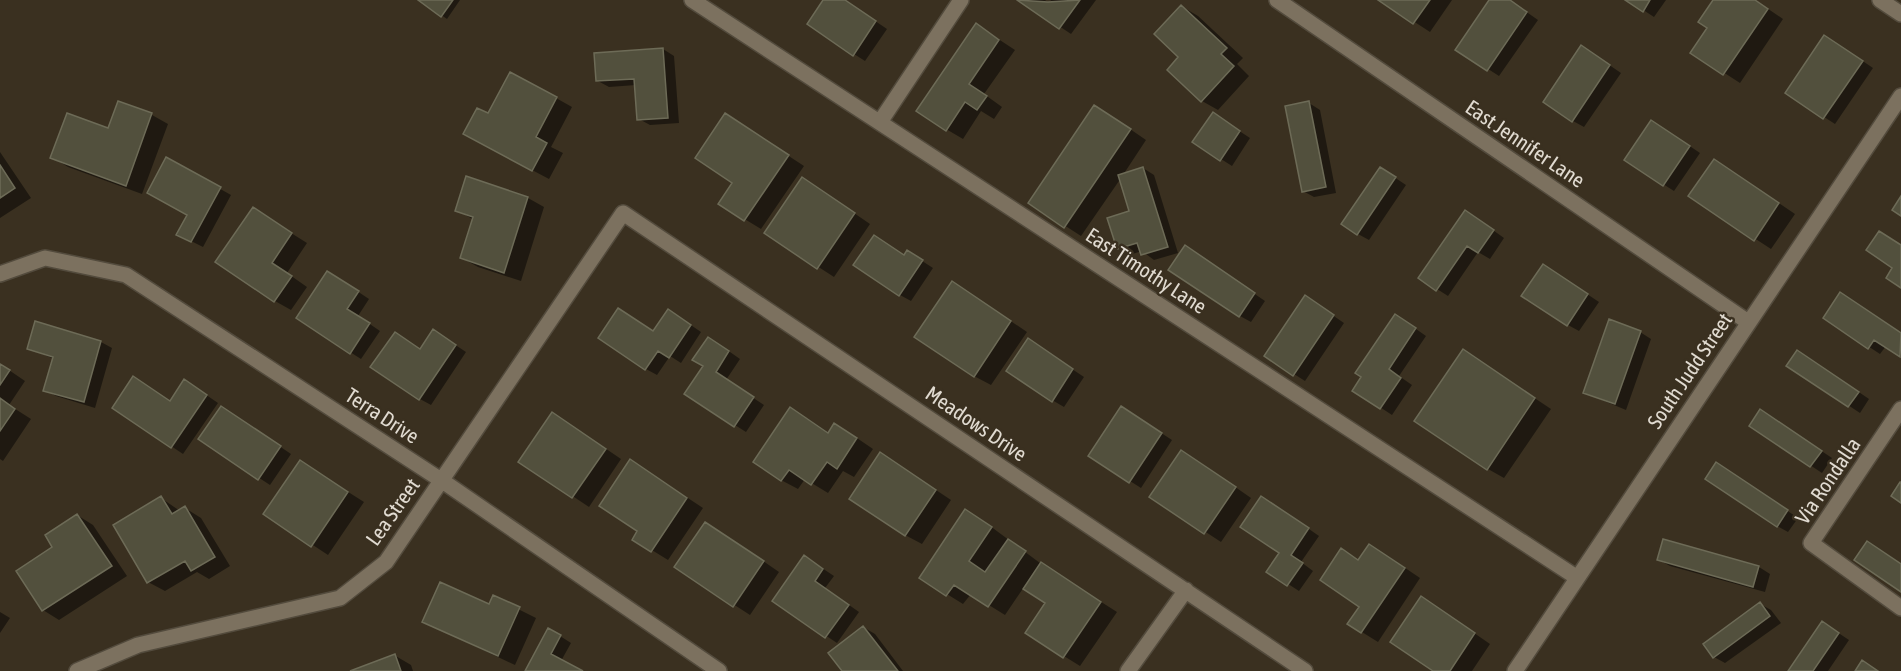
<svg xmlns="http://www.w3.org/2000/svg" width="1901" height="671" font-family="'Asap Condensed',sans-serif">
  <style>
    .shadow { fill: #0007 }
    .building { fill: #52503d; stroke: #6d6b57; stroke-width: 1.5 }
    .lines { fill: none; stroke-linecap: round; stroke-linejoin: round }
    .minor-casing { stroke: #534b3d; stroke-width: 18 }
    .minor { stroke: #7c715f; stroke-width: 15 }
    .labels { text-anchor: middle; stroke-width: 5; stroke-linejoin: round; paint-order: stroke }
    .street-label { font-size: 21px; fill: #e1dbd1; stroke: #3a3020 }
  </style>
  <rect width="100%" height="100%" fill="#3a3020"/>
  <!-- shadow -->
  <path class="shadow" d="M420 0H460L447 19Z
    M825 0H844L887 29 865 61 854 54Z
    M1020 0H1045L1049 3 1051 0H1096L1071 34Z
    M1381 0H1452L1430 32Z
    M1490 0H1509L1538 20 1499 76 1457 49Z
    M1628 0H1666L1654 17Z
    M1715 0H1755L1783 19 1740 83 1692 52 1709 28Z
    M1181 6 1198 16 1243 58 1237 64 1249 76 1218 110 1202 101 1180 57Z
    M977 25 1015 50 984 94 1002 107 994 119 981 111 963 139 946 129Z
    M1836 43 1873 68 1835 124 1787 93Z
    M663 49 674 56 679 123 650 125 639 119 636 85 609 87 598 81Z
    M1593 54 1621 73 1584 127 1573 121Z
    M556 98 572 107 551 147 563 153 549 179 481 143 488 115Z
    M119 103 152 115 168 124 142 194 68 167 52 157 109 130Z
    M1309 103 1320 110 1336 193 1314 197 1303 191Z
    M726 115 804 166 761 229 720 204 734 183Z
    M1111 116 1146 140 1123 175 1143 168 1154 175 1178 253 1154 260 1142 251 1129 255 1118 248 1131 212 1121 178 1081 236 1030 203Z
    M1224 121 1250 138 1232 166 1221 159Z
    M1663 128 1700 153 1674 191 1663 184Z
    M0 152 31 198 0 218Z
    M167 159 231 195 203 247 189 240V214Z
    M1730 170 1795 214 1771 249 1690 196Z
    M1391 175 1406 185 1369 240 1358 234Z
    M819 189 870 224 834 277 766 233Z
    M528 198 544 207 521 281 478 267 462 258 474 220 457 210Z
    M253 209 307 243 287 273 307 287 291 310 275 301Z
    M1476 218 1504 238 1490 259 1478 252 1448 296 1437 289Z
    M1196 254 1265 301 1251 322 1240 316Z
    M905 256 919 259 933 268 911 301 900 295Z
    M1554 272 1599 302 1579 331 1568 325Z
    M339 279 369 299 358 316 380 331 361 359 350 352Z
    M969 293 1027 332 991 385 974 376Z
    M1852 301 1901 334V356L1886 346 1880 354 1825 318Z
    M1316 304 1344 323 1305 381 1294 374Z
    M679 317 701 332 681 363 670 356 657 375 646 369 654 333Z
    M1406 322 1426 336 1399 376 1412 385 1392 415 1354 390Z
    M36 323 101 342 112 348 95 408 56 396 45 390 54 359 28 348Z
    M1640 332 1651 339 1626 410 1585 393Z
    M445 338 466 352 431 405 420 399 421 350Z
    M720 345 740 359 726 380 764 405 746 432 686 394Z
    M1039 347 1084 377 1064 407 1052 400Z
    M1809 358 1869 399 1860 413 1789 366Z
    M1479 361 1551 409 1504 478 1488 469Z
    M0 364 25 381 9 405 31 419 3 461 0 459Z
    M196 388 218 403 183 454 114 408 171 402Z
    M232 414 291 454 270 485 200 439Z
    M1132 414 1172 440 1141 488 1130 481Z
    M807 418 829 433 851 434 873 449 854 477 843 471 828 493 805 479 798 489 781 480Z
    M1772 418 1832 458 1822 473 1751 426Z
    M568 423 621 459 589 507 520 461Z
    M1198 461 1251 498 1221 542 1151 496Z
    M301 462 364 502 328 555 266 514Z
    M897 464 951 500 922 544 905 535Z
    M1727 470 1798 518 1788 532 1777 526Z
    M647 471 703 508 668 560 634 539 639 531Z
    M161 498 180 511 185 508 201 518 230 566 209 579 197 572 165 591 148 582Z
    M1273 504 1319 536 1301 562 1313 571 1299 591 1268 571 1281 553Z
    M77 515 93 525 127 576 59 620 43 610 55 548Z
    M982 520 1040 563 1117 612 1080 666 1027 633 1047 603 1024 587 1005 615 971 594 963 604 921 578Z
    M722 533 779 572 750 615 676 567Z
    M1342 550 1360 561 1386 555 1420 578 1378 642 1349 624 1361 606Z
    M1659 560 1759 567 1770 574 1765 592 1670 566Z
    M816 564 834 576 825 588 859 612 837 643 774 601Z
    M494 597 536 618 515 665 424 622 490 606Z
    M1760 604 1771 610 1781 623 1725 663 1714 657Z
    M1438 608 1490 644 1472 671H1435Z
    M0 612 10 618 0 633Z
    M863 627 875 634 903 671H844Z
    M1834 630 1849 640 1828 671H1790Z
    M560 636 571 643 561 661 579 671H527Z
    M394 655 411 665 413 671H355Z"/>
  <!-- building -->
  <path class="building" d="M418 0H453L441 17Z
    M823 0H845L876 21 853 56 807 24Z
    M1017 0 1048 2 1080 0 1059 29Z
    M1378 0H1430L1413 24Z
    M1489 0H1510L1527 12 1487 71 1455 50Z
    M1625 0H1650L1643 12Z
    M1713 0H1755L1768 9 1723 75 1690 53 1707 28 1698 22Z
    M1181 5 1227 48 1221 54 1234 66 1201 102 1167 70 1178 57 1154 34Z
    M976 23 999 40 969 84 987 96 977 110 965 102 946 131 916 111Z
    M1824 35 1863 61 1823 119 1785 93Z
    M1581 45 1610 65 1572 122 1543 102Z
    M663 48 668 118 637 120 634 79 596 81 594 53Z
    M510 72 557 97 536 137 547 143 532 171 463 134 477 108 488 113Z
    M118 101 152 113 126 186 50 158 67 113 108 128Z
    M1309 101 1326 187 1302 192 1285 106Z
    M1094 105 1131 129 1064 228 1028 203Z
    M1213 112 1240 131 1220 161 1192 142Z
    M725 113 789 155 744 221 718 204 732 183 695 158Z
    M1651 120 1690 146 1663 186 1624 160Z
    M166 157 221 187 191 242 176 235 187 215 147 193Z
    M1714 159 1779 203 1754 241 1688 196Z
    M0 165 15 188 0 198Z
    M1143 167 1168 247 1141 255 1137 243 1117 249 1107 218 1129 211 1118 175Z
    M1380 167 1396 177 1357 235 1341 224Z
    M466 176 528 197 504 273 460 258 473 217 455 211Z
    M802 177 855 213 817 269 764 233Z
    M1901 196V216L1892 210Z
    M253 207 292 233 272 263 292 276 274 302 215 262Z
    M1465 210 1494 230 1478 253 1467 246 1436 291 1418 278Z
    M1879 231 1901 245V288L1886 278 1892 268 1866 250Z
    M874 235 904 255 907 250 923 260 899 296 853 265Z
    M1185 245 1255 293 1239 317 1168 270Z
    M1543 264 1588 294 1567 326 1521 296Z
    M327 271 359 291 347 309 370 323 350 354 296 318Z
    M952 281 1011 321 974 377 914 337Z
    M1840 292 1901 333 1900 357 1874 340 1868 349 1823 318Z
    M1305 295 1334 315 1293 376 1264 356Z
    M618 308 653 331 668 309 691 325 669 358 658 351 645 370 598 338Z
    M1395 314 1416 328 1389 369 1401 378 1380 409 1352 391 1361 377 1355 373Z
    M1609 319 1641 331 1615 404 1583 393Z
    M35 321 101 341 84 402 43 391 53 357 27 349Z
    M433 329 456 345 419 400 370 367 395 332 420 349Z
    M708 337 729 351 716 372 754 397 734 427 684 394 703 366 692 360Z
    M1028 338 1073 369 1052 402 1006 371Z
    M1463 349 1535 398 1487 470 1414 421Z
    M1797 350 1859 392 1848 407 1786 366Z
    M0 364 10 370 0 385Z
    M133 376 170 401 184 379 207 395 171 448 112 408Z
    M0 398 15 409 0 431Z
    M221 406 281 446 258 480 198 439Z
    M1121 406 1162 433 1129 483 1088 456Z
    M790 407 828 433 834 423 857 438 837 469 827 462 811 485 789 470 781 481 753 462Z
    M1760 409 1822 451 1810 467 1749 426Z
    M552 412 606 449 572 498 518 462Z
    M1181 450 1236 487 1204 534 1149 497Z
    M880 452 936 490 905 536 849 499Z
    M630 459 687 498 651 552 632 540 637 531 599 506Z
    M300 460 348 492 311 547 263 514Z
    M1716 462 1788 510 1777 527 1705 479Z
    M1900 482H1901V503L1891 496Z
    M161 496 172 514 185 506 215 557 191 571 185 561 147 583 113 525Z
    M1261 496 1309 528 1291 555 1303 563 1287 586 1266 572 1279 553 1240 527Z
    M965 509 992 527 969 561 985 572 1008 539 1026 551 988 607 954 585 946 596 919 578Z
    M77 514 112 566 42 611 16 571 52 547 45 535Z
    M705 522 764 561 733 607 674 567Z
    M1663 539 1759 566 1753 587 1657 560Z
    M1867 541 1901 564V592L1854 560Z
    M1369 544 1405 568 1361 633 1347 624 1359 607 1320 580 1341 548 1358 560Z
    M804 555 823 569 815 581 849 605 825 638 772 601Z
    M1041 562 1101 602 1063 658 1025 633 1045 603 1023 589Z
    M440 582 489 604 493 595 520 607 498 656 422 622Z
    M1421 596 1475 633 1450 671H1433L1390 642Z
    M1760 602 1770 616 1713 658 1703 644Z
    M1822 621 1839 633 1813 671H1788Z
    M863 626 898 671H842L828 653Z
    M548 628 561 635 551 654 583 671H525Z
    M395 654 401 671H350Z
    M1862 660 1878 671H1855Z"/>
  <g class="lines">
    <!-- minor casing -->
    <g class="minor-casing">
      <path id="minor" d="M692 0 1576 577
        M1277 0 1748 322
        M1880 0 1901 14
        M880 122 961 0
        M0 274 45 258 126 275 441 480 719 671
        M1901 409 1811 543 1901 608
        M77 671 138 645 340 598 386 562 623 213 1305 671
        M1128 671 1186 590
        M1515 671 1901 96"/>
    </g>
    <!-- minor -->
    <use href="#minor" class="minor"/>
  </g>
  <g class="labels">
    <!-- street labels -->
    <g class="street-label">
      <text transform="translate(1525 144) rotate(34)" y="7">East Jennifer Lane</text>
      <text transform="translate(1146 271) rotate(33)" y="7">East Timothy Lane</text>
      <text transform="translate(1690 371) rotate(-56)" y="7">South Judd Street</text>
      <text transform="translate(382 416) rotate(33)" y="7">Terra Drive</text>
      <text transform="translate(976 424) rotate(34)" y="7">Meadows Drive</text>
      <text transform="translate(1828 481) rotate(-56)" y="7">Via Rondalla</text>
      <text transform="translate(393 512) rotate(-55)" y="7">Lea Street</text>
    </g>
  </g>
</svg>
